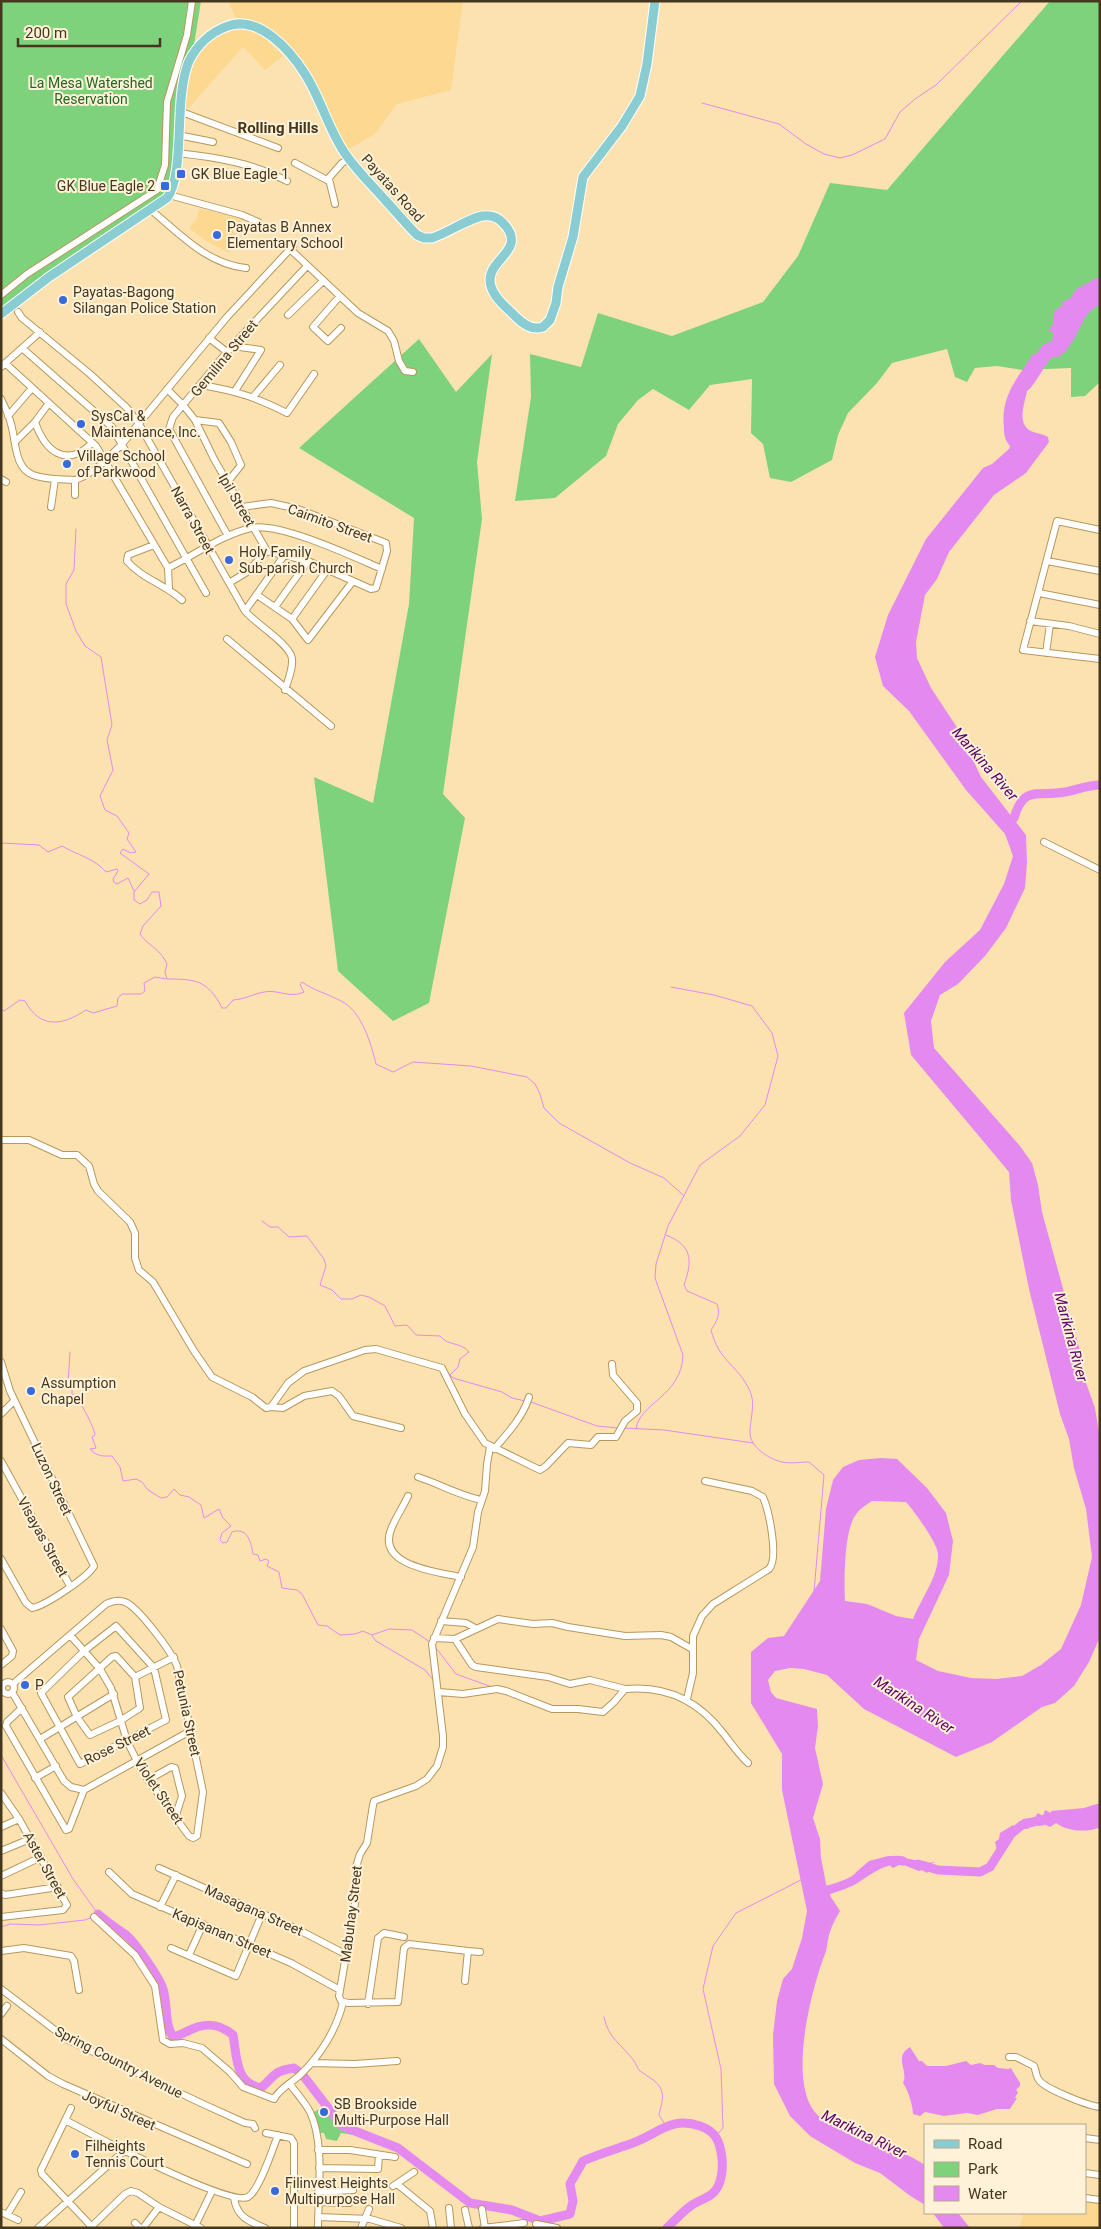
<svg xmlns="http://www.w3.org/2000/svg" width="1101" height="2229" font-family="Roboto,sans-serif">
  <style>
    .built { fill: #fcd891 }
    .green { fill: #7ed27b }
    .water { fill: #e489ef; fill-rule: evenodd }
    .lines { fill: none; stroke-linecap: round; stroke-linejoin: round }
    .stream { stroke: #e489ef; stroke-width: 1 }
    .river { stroke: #e489ef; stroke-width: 9 }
    .minor-casing { stroke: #b7985b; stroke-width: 8 }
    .major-casing { stroke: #fff; stroke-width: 11 }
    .minor { stroke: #fff; stroke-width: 6 }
    .major { stroke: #89cdd3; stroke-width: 9 }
    .poi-dot { fill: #376ada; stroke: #fff2d9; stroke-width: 2 }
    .labels { text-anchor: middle; stroke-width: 4; stroke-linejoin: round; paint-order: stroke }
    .park-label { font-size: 14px; fill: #246624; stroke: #fff2d9 }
    .poi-label { font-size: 14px; fill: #44371e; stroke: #fff2d9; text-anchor: start }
    .street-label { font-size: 14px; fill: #44371e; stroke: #fff2d9 }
    .neighbourhood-label { font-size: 15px; font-weight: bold; fill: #44371e; stroke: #fff2d9 }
    .water-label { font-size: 15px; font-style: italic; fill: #5c0165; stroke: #fff2d9 }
  </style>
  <rect width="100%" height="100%" fill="#fde2b1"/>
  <!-- built -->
  <path class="built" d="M228 1H463L451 90 397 104 375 134 347 150 306 69 263 26 235 17Z
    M245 27 256 30 283 56 265 70 243 47 185 112 186 80 194 59 205 42 216 35 234 28Z
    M199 209 242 218 229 253 206 241 189 228 197 218Z
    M1085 2200 1100 2201V2228H1020L1023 2213H1085Z"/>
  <!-- green -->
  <path class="green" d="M1 1H201L171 190 1 313Z
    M1050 1H1100V382L1085 396 1071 397V368L1022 370 997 366 975 368 967 382 955 377 947 349 892 363 877 383 848 413 838 435 832 460 791 482 770 478 763 444 751 433 752 379 710 385 689 410 653 389 638 400 618 424 606 456 555 498 515 501 531 397 530 354 581 367 598 313 672 336 763 302 798 256 830 183 887 190Z
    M419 339 456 392 492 354 477 462 482 519 443 794 465 818 429 1003 393 1021 338 971 314 777 373 803 409 604 414 518 299 448Z
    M324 2106 337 2124 354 2132 353 2135 341 2133 337 2141 326 2139 324 2133H319L314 2112Z"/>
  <!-- water -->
  <path class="water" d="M1100 276V304C1095 308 1088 312 1085 318 1079 328 1070 352 1058 357 1056 357 1053 357 1051 358 1044 366 1034 387 1027 391 1025 403 1017 421 1029 430 1034 433 1043 434 1048 437L1049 442 1026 473 994 495 949 552 937 579 925 595 916 642 917 658 931 688 960 732 981 777 1026 835 1027 863 1025 888 1006 928 985 956 958 984 940 995 931 1021 934 1048 1020 1146 1032 1163 1038 1185 1042 1212 1079 1347 1085 1380 1095 1408 1100 1438V1637L1089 1662 1074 1686 1055 1703 1042 1707 992 1742 956 1757 864 1709 827 1675 804 1669 790 1668 775 1671 768 1680 771 1692 776 1698 817 1709 818 1726 815 1748 823 1784 813 1818 820 1839 821 1858 826 1884 831 1897 840 1911C836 1918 832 1925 830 1932 827 1939 828 1947 825 1954 811 1990 783 2096 824 2120 855 2140 893 2144 925 2165V2205L909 2195 880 2173 855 2163 810 2136 790 2116 774 2084 773 2035 777 2001 783 1979 792 1969 802 1938 807 1911 782 1790V1754L751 1703V1652L768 1638 784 1636 820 1581 826 1509 833 1480 843 1467 859 1460 881 1458 897 1459 927 1488 946 1513 953 1541 949 1575 919 1639 916 1660 938 1671 971 1678 996 1679 1022 1676 1041 1665 1061 1649 1081 1605 1092 1557 1086 1509 1074 1468 1069 1439 1060 1414 1029 1289 1011 1200 1009 1172 911 1055 904 1013 945 962 980 930 1004 884 1013 856 1005 834 966 790 909 711 883 686 875 657 888 615 926 539 983 468 992 464 1009 449 1010 446C1005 440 1004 436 1004 428 1000 397 1017 379 1033 354H1036L1043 345 1053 340V332L1048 331 1053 324 1054 311 1062 306V302L1071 298 1075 290ZM872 1501 906 1502C914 1511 937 1542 938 1554 939 1576 921 1599 913 1619L896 1616 867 1604 845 1601C844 1581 844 1532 855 1516 859 1509 866 1505 872 1501Z
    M1100 1803 1099 1828C1086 1832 1068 1832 1056 1823L1050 1827 1046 1825 1038 1826 1039 1823 1034 1820 1028 1829 1014 1828 1003 1842 1001 1858 996 1857 989 1861 998 1854 995 1842 999 1839 1000 1833 1013 1825 1015 1827 1023 1819 1035 1817 1038 1813 1043 1816 1045 1810 1051 1813V1811L1084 1808Z
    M888 1856C903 1857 917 1861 928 1862L927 1863 935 1862 928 1866 929 1871 927 1873 922 1870 919 1871 901 1864 893 1868 890 1866 893 1862 891 1861 884 1862C877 1867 875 1867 867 1868L858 1876 855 1873 869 1861Z
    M910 2047 919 2061H922L927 2066H946L966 2061 971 2065 980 2063 985 2065H994L998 2068 1008 2069 1011 2068 1020 2083V2086L1016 2090 1018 2092 1015 2098H1017L1010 2109H997L978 2115 967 2113 944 2116 925 2112 920 2116 913 2114C913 2106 908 2090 903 2083 909 2071 893 2057 910 2047Z
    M933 2213H958L970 2228H944Z"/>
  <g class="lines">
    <!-- stream -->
    <path class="stream" d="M702 103 779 124 806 144 824 154 840 158 852 155 885 139 900 112 915 99 936 85 1022 1
      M76 529 74 570 66 584V604L76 631 85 646 101 657 112 725 107 740 113 770 100 796 105 810 117 816 129 833 127 839 136 852 131 853 123 849 120 853 149 874 134 892V900L140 904 147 900 152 892H159L161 906 143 926 140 934C150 948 158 946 167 964L165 972 167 979C195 979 208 980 222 1008H226L233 1000C246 999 253 994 264 992 278 989 290 999 304 992L300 985 302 982C315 991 328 994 341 1001 362 1011 371 1044 376 1064L393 1072 413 1062 471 1066 527 1077 535 1084 540 1094 544 1108 559 1123 630 1163 664 1178 683 1195
      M1 843 39 845 48 852 62 846C77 855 94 858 106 872L117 869 118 871 113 879 114 882 117 884 128 878 134 891
      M1 1009 4 1011 20 1000 25 1001C40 1029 62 1026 86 1010L93 1013 117 1006 118 998 122 994H141L145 991 144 983 155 977 166 979
      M262 1221 270 1227H278L289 1237 307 1236 324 1259 326 1266 320 1285 332 1290 341 1299H352L361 1295 369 1297 385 1306 395 1326 407 1325 416 1335 440 1336C447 1346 462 1342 469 1352L460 1359 458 1367 450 1375 453 1378 502 1392 512 1398 525 1401
      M666 1235C692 1245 693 1260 684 1285L687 1291 717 1304C721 1314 717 1321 711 1330 719 1361 735 1363 748 1387 757 1403 750 1416 750 1433 750 1447 769 1459 782 1462 790 1464 801 1462 809 1462L824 1475 814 1592
      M70 1352 68 1384 72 1388V1394C79 1397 94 1427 95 1435L92 1437 96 1448 90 1449C98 1457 102 1456 112 1456L120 1467 123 1481 136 1479 142 1482 148 1490 161 1498 167 1497 174 1489 180 1495 189 1497 201 1505 204 1518 219 1509 223 1518 231 1526 222 1533 220 1540 223 1543 227 1542 232 1532C247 1527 251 1541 253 1554L258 1555 260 1561 266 1559 269 1561 267 1566 279 1572 282 1588 297 1590 302 1594 318 1625 327 1626 340 1635 355 1634 363 1631 372 1635 389 1629 412 1630 430 1642
      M531 1402 597 1426 619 1428
      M623 1428 664 1430 753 1443
      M636 1429C639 1403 682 1396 683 1355L655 1278 656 1264 668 1226 700 1165 740 1136 765 1105 778 1056 772 1033 752 1006 714 995 671 987
      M372 1636 376 1641 425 1670 433 1680
      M436 1648 456 1674 492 1687
      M572 1712 583 1713
      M1 1755 73 1879 98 1914 96 1915
      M1 1927 10 1924 39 1925 85 1920 92 1917
      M604 2017C608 2039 623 2045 634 2061 637 2065 637 2068 640 2071 649 2078 659 2081 662 2092 664 2100 660 2108 659 2115L666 2126
      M716 2136 723 2128 721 2069 703 1989 713 1946 736 1913 801 1880"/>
    <!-- river -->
    <path class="river" d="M1014 818C1024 784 1039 797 1065 792 1078 790 1086 785 1100 785
      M918 1864 938 1870 980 1872 990 1867 1011 1834 1022 1825 1046 1819
      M821 1892C831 1889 844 1886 854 1880 868 1871 884 1857 903 1861
      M98 1914C107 1922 116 1928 126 1935 135 1942 159 1977 163 1989 168 2004 164 2024 173 2037 179 2036 183 2033 188 2031 205 2022 219 2023 233 2035 237 2057 235 2083 261 2088 275 2076 273 2071 294 2068L302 2074 342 2126 398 2148 470 2203 512 2210 540 2221 570 2214 573 2201 570 2184 583 2161C599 2154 616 2149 633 2143 658 2134 671 2116 700 2126 716 2131 720 2142 722 2158 723 2169 722 2186 712 2194 707 2198 698 2201 692 2205 683 2211 675 2220 667 2228"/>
    <!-- minor casing -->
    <g class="minor-casing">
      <path id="minor" d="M179 111 278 148
        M178 135 213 142
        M177 153C215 157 253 163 287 181
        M295 163 327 180 342 163 349 159
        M329 179 335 204
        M169 195 242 215 258 222
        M151 210C180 234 207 264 246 268
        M290 249 358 313 388 331 394 341 399 361 405 371 413 372
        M1 295 27 274 157 190 165 165 167 102 187 35 192 1
        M339 297 313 327 328 341 341 328
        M18 312 22 318 90 374 127 408 139 424 245 611C256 624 284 640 291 655 295 664 288 680 285 690
        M288 315 323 281
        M209 338 227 352
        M232 346 261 350 235 391
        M22 348 112 427 206 593
        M5 363 96 446 168 568 169 588
        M1 367 40 332
        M201 385C237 391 255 397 287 413L314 374
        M167 389 184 406 195 420 214 459 267 551 308 561 371 589 376 588 387 551 386 543 298 509 271 503 242 507
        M253 397 280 365
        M1 399C5 407 9 415 11 424 16 440 14 468 33 475 46 480 61 479 75 480
        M8 416 32 388
        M195 420 219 423 231 442 241 465 227 483
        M35 422C45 451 66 469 92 443
        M15 442 35 422 49 403
        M1 479 6 482
        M75 495V480C94 474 108 458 122 444L227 317 293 246
        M51 507 55 479
        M1100 530 1057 521 1023 650 1100 659
        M228 536 169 429 173 417 232 346 307 266
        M154 545 128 555 127 561C141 578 166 585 182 600
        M1047 561 1100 571
        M168 568C195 555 221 535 251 528 280 522 354 557 382 569
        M229 583 247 572 267 551
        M1039 593 1100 605
        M257 595 292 619 308 640 353 581
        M275 607 308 561
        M245 611 285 554
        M292 619 327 570
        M1030 621 1069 626 1100 634
        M227 639 331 726
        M1046 653 1050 624
        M1044 842 1100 870
        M1 1140H29L62 1155H77L89 1166 94 1184 98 1191 130 1222 135 1233V1258L139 1270 153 1282 194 1351 212 1377 252 1397 266 1408 271 1407 288 1383 304 1371 365 1350 376 1349 442 1368 465 1414 485 1443 540 1470 546 1466 568 1443 591 1445 598 1437H616L625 1421 637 1411V1403L613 1375 612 1364
        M1 1362 10 1391 94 1566C88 1577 45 1606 32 1608L26 1603 1 1559
        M271 1407 283 1408 304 1396 332 1391 339 1396 353 1416 401 1428
        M1 1414 14 1401
        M494 1449C507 1434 523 1417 529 1397
        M1 1461 70 1586
        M418 1477C440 1484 460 1496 482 1500
        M408 1496C403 1507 396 1517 392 1527 374 1566 438 1572 461 1577
        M441 1621 466 1623 475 1628
        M116 1626 154 1668 166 1720 80 1764 41 1693 84 1651Z
        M1 1629 13 1651 12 1656 1 1665
        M434 1638 455 1639 498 1619 533 1624 552 1623 568 1627 625 1636 661 1635 671 1637 692 1649
        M455 1639 472 1665 476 1667 548 1677 570 1684 590 1680 625 1689
        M116 1656 135 1677 140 1708 120 1721 90 1735 77 1717 68 1697 112 1657Z
        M135 1677 174 1657
        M2 1688a6 6 0 1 1 12 0a6 6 0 1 1-12 0Z
        M13 1684 106 1604C112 1601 118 1599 125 1602 138 1607 172 1652 177 1666L203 1792 197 1836 193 1838 189 1836 148 1780 137 1761 127 1741 111 1688 100 1669 70 1635
        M12 1692 64 1781 71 1787 84 1790 192 1730
        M439 1692 463 1694 497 1689 506 1691 552 1709H578L603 1712 614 1702 625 1689C666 1685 698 1700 723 1733 731 1743 738 1754 748 1763
        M687 1699 693 1673V1636L702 1616 713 1604 769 1569C779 1558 769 1511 763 1497L752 1491 705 1481
        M22 1708 7 1722 6 1726 66 1830 69 1829 84 1790
        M40 1739 114 1694
        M35 1778 56 1766
        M148 1780 171 1767 175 1768 182 1796 176 1815
        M1 1793 19 1819 67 1905 63 1910 1 1917
        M1 1827 19 1819
        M1 1851 30 1839
        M159 1868 299 1930 347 1955
        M109 1872 132 1894 291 1963 340 1990
        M1 1876 41 1857
        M1 1893 5 1895 58 1887
        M160 1907 176 1875
        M94 1917 135 1955 155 1986 163 2040 170 2044 183 2043 202 2048 230 2072 243 2087 274 2099C280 2088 290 2084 300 2075 320 2056 337 2029 343 2002
        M171 1948 236 1976 262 1914
        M1 1951 24 1948 71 1956 74 1961 79 1990
        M468 1951 480 1952
        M189 1955 203 1924
        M465 1981 468 1951 409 1944 404 1948 398 2002 348 2003 341 2001 339 1996 356 1897V1867L360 1854 367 1843 373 1805 374 1801 416 1786 427 1779 437 1766 443 1747V1736L432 1644 473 1547 478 1512 485 1491 487 1464 490 1447
        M1 1989 68 2040 203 2104 245 2123 253 2124 255 2128
        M368 2004 378 1938 384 1933 404 1937
        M1 2014 7 2006
        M1 2039 48 2076 63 2084 247 2164
        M1009 2057H1016L1034 2066C1036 2070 1036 2077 1039 2080 1045 2089 1089 2106 1100 2107
        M312 2063 355 2064 397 2061
        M290 2084C296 2093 305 2102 310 2112 325 2142 318 2195 318 2228
        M71 2108 41 2170 42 2174 93 2228
        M65 2120C89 2133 229 2207 248 2197 259 2191 273 2148 278 2135
        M266 2133 291 2138 294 2143V2228
        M1085 2138 1100 2140
        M318 2150H350L395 2157
        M319 2168 378 2169 379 2155
        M1085 2173 1100 2175
        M397 2184 430 2211 433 2228
        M393 2186 414 2172
        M318 2192 353 2190
        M234 2198C237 2217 248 2221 265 2228
        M1085 2198 1100 2200
        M318 2202 349 2203
        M449 2208 451 2228
        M482 2209 485 2228
        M465 2210 469 2228
        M1 2212 18 2220
        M7 2215 21 2192
        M318 2217 370 2219 401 2228
        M135 2223 140 2228
        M536 2224 557 2228
        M38 2228 124 2151
        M90 2228 125 2194 131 2191 138 2193 159 2207 201 2228
        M143 2228 159 2207
        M194 2228 212 2191
        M361 2228 369 2209
        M483 2228 524 2223"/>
    </g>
    <!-- major casing -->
    <g class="major-casing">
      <path id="major" d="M1 314 49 277 167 198C186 172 173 99 189 61 197 45 211 32 228 26 259 15 290 50 305 74 321 99 328 128 344 152 356 170 372 185 386 201 396 212 406 224 417 235L424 238H432C450 232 465 220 482 216 490 215 498 217 503 223 528 249 490 258 490 280 490 295 506 307 516 317 523 324 532 331 543 327L550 320 556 303 558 287 573 237 583 177 622 126 640 96 647 64 655 1"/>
    </g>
    <!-- minor -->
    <use href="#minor" class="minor"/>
    <!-- major -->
    <use href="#major" class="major"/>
  </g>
  <!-- markers -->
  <g class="poi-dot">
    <rect x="176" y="169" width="10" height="10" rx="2.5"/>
    <rect x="160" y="181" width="10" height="10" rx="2.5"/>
    <circle cx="217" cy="235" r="5"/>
    <circle cx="63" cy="300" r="5"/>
    <circle cx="81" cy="424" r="5"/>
    <circle cx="67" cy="464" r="5"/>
    <circle cx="229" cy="560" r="5"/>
    <circle cx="31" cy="1391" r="5"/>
    <circle cx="25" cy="1685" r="5"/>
    <circle cx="324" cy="2112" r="5"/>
    <circle cx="75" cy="2154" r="5"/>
    <circle cx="275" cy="2191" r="5"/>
  </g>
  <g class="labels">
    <!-- park labels -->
    <g class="park-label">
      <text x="91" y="88">La Mesa Watershed<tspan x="91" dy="16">Reservation</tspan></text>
    </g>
    <!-- poi labels -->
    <g class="poi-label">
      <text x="191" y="179">GK Blue Eagle 1</text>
      <text x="155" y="191" text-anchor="end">GK Blue Eagle 2</text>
      <text x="227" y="232">Payatas B Annex<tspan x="227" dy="16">Elementary School</tspan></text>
      <text x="73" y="297">Payatas-Bagong<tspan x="73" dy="16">Silangan Police Station</tspan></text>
      <text x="91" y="421">SysCal &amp;<tspan x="91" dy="16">Maintenance, Inc.</tspan></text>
      <text x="77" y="461">Village School<tspan x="77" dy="16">of Parkwood</tspan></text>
      <text x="239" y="557">Holy Family<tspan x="239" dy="16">Sub-parish Church</tspan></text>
      <text x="41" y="1388">Assumption<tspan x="41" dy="16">Chapel</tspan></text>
      <text x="35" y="1690">P</text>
      <text x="334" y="2109">SB Brookside<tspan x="334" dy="16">Multi-Purpose Hall</tspan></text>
      <text x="85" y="2151">Filheights<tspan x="85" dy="16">Tennis Court</tspan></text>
      <text x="285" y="2188">Filinvest Heights<tspan x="285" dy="16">Multipurpose Hall</tspan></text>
    </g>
    <!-- street labels -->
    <g class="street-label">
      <text transform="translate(393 188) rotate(48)" y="5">Payatas Road</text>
      <text transform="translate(224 358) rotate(-50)" y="5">Gemilina Street</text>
      <text transform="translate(237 500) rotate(60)" y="5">Ipil Street</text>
      <text transform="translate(193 520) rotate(61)" y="5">Narra Street</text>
      <text transform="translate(330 523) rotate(20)" y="5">Caimito Street</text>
      <text transform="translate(52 1479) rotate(65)" y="5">Luzon Street</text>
      <text transform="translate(43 1537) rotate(61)" y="5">Visayas Street</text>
      <text transform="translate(187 1713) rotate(78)" y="5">Petunia Street</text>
      <text transform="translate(117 1745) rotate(-26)" y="5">Rose Street</text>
      <text transform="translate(159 1791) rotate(56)" y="5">Violet Street</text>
      <text transform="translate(45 1865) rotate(61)" y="5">Aster Street</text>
      <text transform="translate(254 1910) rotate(24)" y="5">Masagana Street</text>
      <text transform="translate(351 1914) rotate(-83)" y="5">Mabuhay Street</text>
      <text transform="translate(222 1933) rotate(23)" y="5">Kapisanan Street</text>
      <text transform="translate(119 2062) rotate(27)" y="5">Spring Country Avenue</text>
      <text transform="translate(119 2110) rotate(24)" y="5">Joyful Street</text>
    </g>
    <!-- neighbourhood labels -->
    <g class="neighbourhood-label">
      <text x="278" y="133">Rolling Hills</text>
    </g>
    <!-- water labels -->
    <g class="water-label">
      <text transform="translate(985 764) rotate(49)" y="5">Marikina River</text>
      <text transform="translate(1071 1337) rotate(75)" y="5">Marikina River</text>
      <text transform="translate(914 1705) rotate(33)" y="5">Marikina River</text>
      <text transform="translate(864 2134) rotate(26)" y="5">Marikina River</text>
    </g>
  </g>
  <!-- border -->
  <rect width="1101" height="2229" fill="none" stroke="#44371e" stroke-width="5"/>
  <!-- legend -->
  <rect x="924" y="2124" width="162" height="90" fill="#fff2d9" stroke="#b4a78e"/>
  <rect x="934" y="2140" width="25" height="8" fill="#89cdd3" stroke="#b4a78e"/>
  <text x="968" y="2149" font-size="15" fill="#44371e">Road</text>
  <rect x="934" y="2162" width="25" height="15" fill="#7ed27b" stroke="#b4a78e"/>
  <text x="968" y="2174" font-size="15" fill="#44371e">Park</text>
  <rect x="934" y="2186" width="25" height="15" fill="#e489ef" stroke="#b4a78e"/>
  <text x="968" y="2199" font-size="15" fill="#44371e">Water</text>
  <!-- scale -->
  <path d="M18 38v8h142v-8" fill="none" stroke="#44371e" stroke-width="2.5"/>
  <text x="25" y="38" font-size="15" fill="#44371e" stroke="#fff2d9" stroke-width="4" paint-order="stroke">200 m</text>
</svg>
